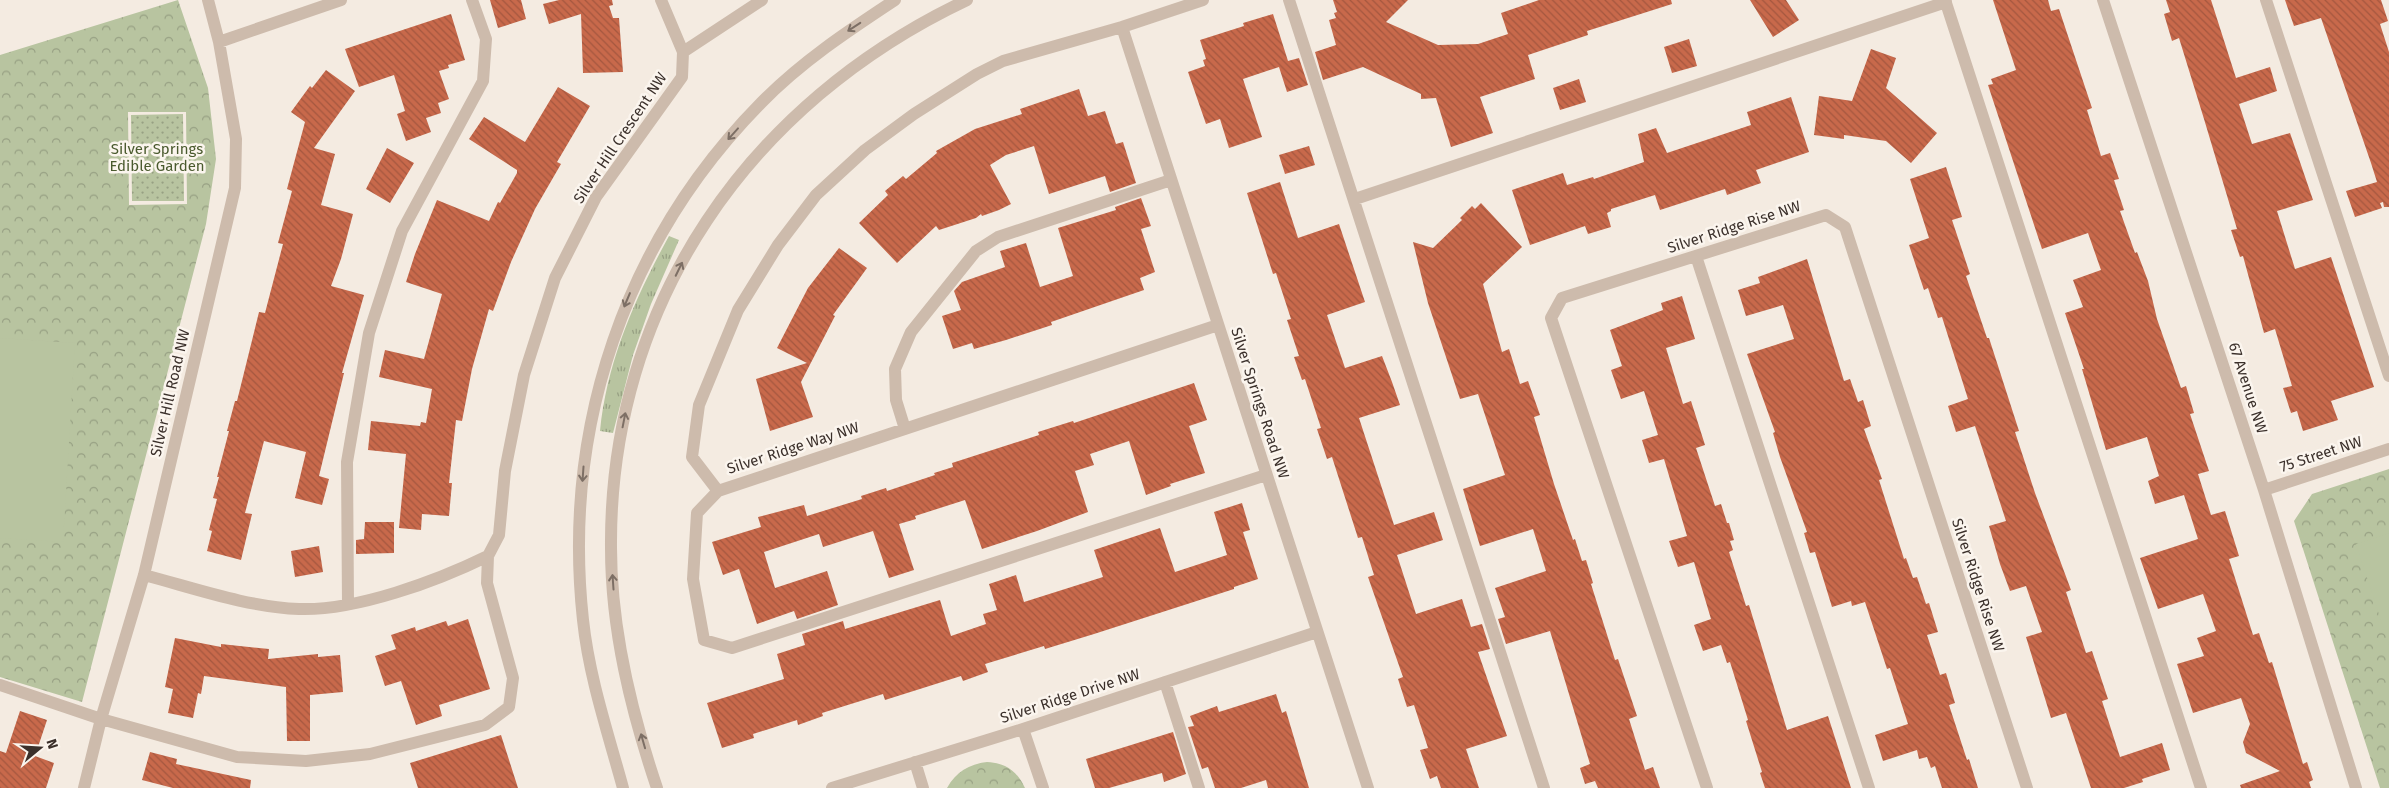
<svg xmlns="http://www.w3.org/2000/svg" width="2389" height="788" font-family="'Fira Sans',sans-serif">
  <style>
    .grass { fill: url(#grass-tufts) }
    .park { fill: url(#park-crowns); fill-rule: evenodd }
    .garden { fill: url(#garden-dots) }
    .pitch { fill: #b8c4a0 }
    .building { fill: url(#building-back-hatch) }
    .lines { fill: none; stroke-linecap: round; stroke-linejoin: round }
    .minor { stroke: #cdbbac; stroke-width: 12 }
    .oneway { stroke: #7d6f65 }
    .labels { text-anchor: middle; stroke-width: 5; stroke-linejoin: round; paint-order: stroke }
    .street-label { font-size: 15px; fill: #3b302b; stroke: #fbf5ee }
    .park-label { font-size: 15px; fill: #4a5a2e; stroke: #fbf5ee }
  </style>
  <defs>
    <pattern id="grass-tufts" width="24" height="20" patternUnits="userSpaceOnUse" patternTransform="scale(1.25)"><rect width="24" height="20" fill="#b8c4a0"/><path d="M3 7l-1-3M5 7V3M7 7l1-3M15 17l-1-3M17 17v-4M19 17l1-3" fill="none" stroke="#97a083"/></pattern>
    <pattern id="park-crowns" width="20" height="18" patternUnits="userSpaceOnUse" patternTransform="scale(1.25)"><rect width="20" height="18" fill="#b8c4a0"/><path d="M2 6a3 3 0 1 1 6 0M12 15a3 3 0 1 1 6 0" fill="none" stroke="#97a083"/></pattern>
    <pattern id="garden-dots" width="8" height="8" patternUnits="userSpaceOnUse" patternTransform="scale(1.25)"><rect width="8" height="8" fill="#b8c4a0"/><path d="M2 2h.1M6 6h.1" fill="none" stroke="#97a083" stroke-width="1.8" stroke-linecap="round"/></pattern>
    <pattern id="building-back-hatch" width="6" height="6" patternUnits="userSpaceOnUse" patternTransform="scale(1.25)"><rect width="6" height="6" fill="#c8694b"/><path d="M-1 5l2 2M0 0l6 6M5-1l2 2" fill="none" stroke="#a4573f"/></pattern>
  </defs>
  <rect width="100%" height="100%" fill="#f4ebe1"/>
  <!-- grass -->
  <path class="grass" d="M669 236 679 240 651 304 633 355 613 433 600 431C607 361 635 298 669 236Z"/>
  <!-- park -->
  <path class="park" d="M178 0 208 88 216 159 206 224 82 702 0 677V55ZM128 112H186L187 204 129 205Z
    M2389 469V788H2380L2294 521 2312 494Z
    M987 762C1006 763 1017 771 1025 788H947C956 772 969 764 987 762Z"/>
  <!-- garden -->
  <path class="garden" d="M183 114 184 201H132L131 115Z"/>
  <!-- pitch -->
  <path class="pitch" d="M0 338 75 343 63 542 0 538Z
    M2389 533V645L2356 544Z"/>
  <!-- building -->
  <path class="building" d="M490 0H521L526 19 498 28Z
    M559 0H612L613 5 609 6 613 18H619L623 72 583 73 581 14 549 24 543 4Z
    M1333 0H1408L1386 22 1438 45 1478 44 1508 34 1501 13 1539 0H1671L1672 4 1587 31 1588 35 1528 55 1535 79 1480 97 1493 133 1451 147 1436 98 1421 99V94L1363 67 1323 80 1315 52 1336 45 1329 20 1336 18 1334 13 1337 12Z
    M1750 0H1786L1799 20 1773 37Z
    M1993 0H2048L2051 11 2059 9 2092 108 2087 110 2101 156 2110 153 2119 179 2114 180 2124 210 2120 211 2135 253 2137 252 2148 281 2157 319 2181 388 2186 386 2194 413 2190 414 2209 471 2198 474 2211 515 2225 511 2239 556 2229 559 2253 635 2259 633 2269 663 2272 662 2303 764 2307 762 2313 780 2309 782 2311 788H2241L2240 785 2280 771 2246 753 2243 742 2250 724 2241 698 2193 713 2177 664 2204 656 2197 638 2216 631 2203 594 2158 609 2140 558 2198 539 2184 495 2155 504 2148 481 2159 476 2147 437 2106 450 2082 369H2084L2065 313 2083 307 2073 280 2101 270 2088 233 2042 249 1988 85 1993 84 1991 79 2016 70Z
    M2166 0H2211L2236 78 2270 67 2277 91 2239 104 2252 144 2290 133 2313 200 2277 211 2295 269 2331 257 2374 387 2331 401 2338 420 2303 431 2297 411 2291 413 2283 388 2292 386 2275 329 2264 333 2243 256 2240 257 2231 230 2237 229 2204 119 2179 38 2172 41 2164 14 2170 12Z
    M2285 0H2381L2388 21 2380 24 2389 52V207H2384L2383 202 2380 203 2382 208 2355 217 2346 191 2377 182 2371 163 2321 18 2294 26Z
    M451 14 465 60 448 65 449 68 439 71 449 99 438 103 441 113 426 118 431 132 406 141 397 114 405 111 394 75 359 87 345 49Z
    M1273 14 1288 61 1299 58 1308 85 1287 92 1279 67 1243 79 1262 137 1229 148 1220 119 1206 124 1188 72 1205 66 1203 60 1206 59 1200 40 1244 26 1243 23Z
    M1689 39 1697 66 1672 73 1664 47Z
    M1871 49 1896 58 1886 88 1937 133 1911 163 1886 141 1844 135V139L1814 135 1819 96 1852 101Z
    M326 70 355 91 314 148 335 154 321 205 353 214 341 259 331 286 364 295 342 373H344L319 476 329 479 322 505 295 498 306 452 264 441 245 513 252 514 241 560 207 551 212 531 209 530 217 499 213 498 219 477H217L229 431H227L235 401H237L259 312 265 313 283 244 278 243 292 191 287 189 305 122 291 112 310 86 312 88Z
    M1579 79 1586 102 1560 110 1553 88Z
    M558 87 590 106 557 162 561 164 535 209 511 262 493 311 489 309 472 369 462 421 456 420 449 483H452L449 516 422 514 421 530 399 528 406 454 368 450 371 421 420 426 421 422 426 423 432 389 379 377 385 350 424 359 442 294 406 282 415 254 437 200 489 221 498 202 500 203 517 173V170L469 139 484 117 525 142Z
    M1079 89 1088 116 1105 111 1116 144 1123 142 1136 183 1110 192 1105 176 1049 194 1034 146 1006 155 990 165 1011 204 999 210 982 216 981 214 976 218 939 230 936 226 897 263 859 223 888 195 885 191 903 176 906 179 937 153 936 151 975 129 1022 114 1020 109Z
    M1791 97 1809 152 1756 170 1761 183 1727 195 1725 189 1660 210 1655 195 1611 209V211L1607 213 1611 227 1588 234 1585 226 1530 245 1512 190 1563 173 1567 185 1593 177 1594 179 1644 162 1638 134 1656 128 1667 153 1751 125 1747 112Z
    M1309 146 1315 165 1285 174 1279 155Z
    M387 148 414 163 390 203 366 189Z
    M1946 167 1962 217 1952 220 1970 274 1966 276 1987 338H1989L2019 431 2015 432 2035 493 2071 590 2066 592 2086 653 2092 651 2108 699 2102 701 2120 757 2162 743 2170 770 2142 779 2143 782 2124 788H2091L2066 713 2051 718 2026 637 2042 632 2026 586 2010 591 2000 564 1989 526 2006 521 1975 426 1956 432 1948 406 1968 399 1942 317 1938 318 1928 288 1924 290 1909 245 1929 238 1910 179Z
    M1280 182 1298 238 1339 224 1365 302 1327 315 1345 368 1382 356 1392 382 1400 405 1359 418 1394 525 1434 512 1443 540 1397 555 1416 614 1462 599 1471 627 1482 624 1490 649 1478 652 1507 736 1466 749 1479 788H1441L1437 776 1430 779 1420 750 1428 748 1414 705 1407 707 1398 679 1403 677 1368 577 1374 575 1362 537 1358 538 1332 457 1327 459 1317 429 1321 428 1305 379 1302 380 1294 357 1299 356 1287 320 1291 319 1276 273 1273 274 1247 193Z
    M1141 198 1151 226 1141 229 1155 272 1140 278 1144 290 1051 322 1052 325 1006 340 974 349 972 343 953 349 942 316 961 310 954 291 962 282 1005 267 1000 251 1026 243 1040 287 1073 276 1058 228 1116 210 1115 207Z
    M1481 203 1522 247 1483 284 1502 352 1509 349 1520 384 1528 381 1540 415 1534 417 1554 484 1573 540 1575 539 1582 561 1586 560 1593 583 1591 584 1615 660 1618 659 1637 716 1629 719 1645 770 1653 767 1660 788H1598L1595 781 1585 784 1580 768 1590 764 1550 631 1506 644 1498 619 1505 617 1495 588 1546 571 1533 529 1480 546 1463 489 1505 475 1478 394 1460 399 1428 303 1413 242 1433 248 1462 220 1460 218 1472 206 1475 209Z
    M839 248 867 268 833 315 835 316 801 382 813 417 770 431 756 379 807 363 777 348 808 288Z
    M1807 259 1844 381 1850 379 1858 402 1863 400 1871 426 1864 429 1882 479 1879 480 1904 559 1906 558 1913 578 1917 577 1926 604 1929 603 1938 632 1927 635 1940 675 1946 673 1955 703 1949 705 1967 760 1969 759 1978 788H1942L1935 766 1931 768 1927 757 1919 759 1917 750 1883 761 1875 735 1908 724 1890 668 1887 669 1865 602 1852 606 1851 601 1832 607 1815 552 1810 553 1804 533 1807 532 1780 457 1773 433 1775 432 1747 354 1794 339 1783 305 1746 316 1738 290 1760 283 1758 277Z
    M1682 296 1695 339 1666 348 1683 404 1691 401 1705 445 1696 448 1715 506 1721 504 1727 523H1729L1734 540 1730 541 1733 550 1729 552 1746 606 1749 605 1787 730 1828 716 1851 788H1765L1760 773 1762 772 1746 721 1748 720 1730 662 1727 663 1721 645 1703 651 1694 625 1711 619 1694 562 1678 567 1669 541 1687 536 1664 459 1649 463 1642 440 1658 435 1644 391 1621 399 1611 370 1622 366 1610 330 1663 310 1661 303Z
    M1194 383 1207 420 1189 426 1205 473 1170 484 1171 486 1146 495 1129 441 1090 454 1094 465 1075 471 1088 512 1037 531 982 549 965 500 915 516 916 519 899 524 914 570 889 578 873 531 823 547 819 534 764 552 775 588 827 571 838 605 797 619 794 611 757 624 739 569 723 575 712 542 761 527 758 517 804 505 807 516 862 499 861 496 886 488 887 491 935 475 934 473 953 467 952 463 1039 435 1038 432 1073 421 1074 423Z
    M1242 503 1250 530 1243 532 1258 579 1234 587V589L1094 634 1045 649 1044 646 985 664 988 672 963 681 961 676 885 700 883 694 822 713 823 716 798 725 797 720 753 734 754 738 722 748 707 703 784 679 777 654 805 645 802 634 843 621 845 629 940 600 951 636 986 624 983 614 997 610 989 584 1016 575 1024 602 1103 577 1094 550 1160 528 1175 572 1227 555 1214 512Z
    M365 522H394V553L356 554V540L364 539Z
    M319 546 323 572 295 577 291 551Z
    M468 619 490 689 439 705 442 716 416 725 401 681 385 686 375 656 396 649 391 635 415 627 416 631 446 621 448 626Z
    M175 638 221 647V644L269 649 268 659 318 654V657L340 655 343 692 310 695V741H287L286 687 204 676 201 694 198 693 193 718 168 713 173 689 165 687Z
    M1276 694 1282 713 1286 711 1309 788H1268L1266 780 1241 788H1215L1208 767 1202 769 1188 727 1194 726 1190 716 1217 706 1219 712Z
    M20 711 47 720 35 756 54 763 46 788H0V751L6 753Z
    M1173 732 1186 774 1164 782 1162 773 1109 788H1095L1086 759Z
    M501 735 518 788H418L410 763Z
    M150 752 177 759 176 764 251 780 250 788H173L142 780Z"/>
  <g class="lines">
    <!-- minor -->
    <path class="minor" d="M1203 0 1122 27 1003 61 977 74 914 114 865 150 816 195 778 245 738 310 699 405 692 457 718 491 1218 325
      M1289 0 1544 788
      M1945 0 2201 788
      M2103 0 2264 490 2356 788
      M2266 0 2389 376
      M1122 27 1368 788
      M219 42 341 0
      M683 52 762 0
      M1355 199 1946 2
      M1696 256 1869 788
      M905 429 896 400 895 369 911 332 976 251 998 237 1171 180
      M2264 490 2389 449
      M718 491 697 513 693 579 704 640 732 648 1266 475
      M144 575C194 588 247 607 299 609 356 611 437 581 488 556L499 535 505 471 524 375 555 278 596 197 682 77 683 52 661 0
      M348 604 347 462 369 333 402 231 483 81 486 39 472 0
      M1165 682 1199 788
      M0 685 101 719 237 757 306 761 370 754 485 725 509 707 513 678 487 583 488 556
      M1023 729 1043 788
      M915 762 923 788
      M84 788 101 719 144 575 235 188 236 139 219 42 208 0
      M623 788C608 733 589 677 583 620 562 427 625 241 761 103 801 62 848 31 895 0
      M657 788C631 711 611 630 611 548 609 304 749 103 967 0
      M832 788 1023 729 1317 632
      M1707 788 1551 318 1562 298 1826 215 1845 227 2027 788"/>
  </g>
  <!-- one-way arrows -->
  <defs><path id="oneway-shaft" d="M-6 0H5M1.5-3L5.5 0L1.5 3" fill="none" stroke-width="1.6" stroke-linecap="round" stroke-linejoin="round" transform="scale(1.25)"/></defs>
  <g class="oneway">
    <use href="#oneway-shaft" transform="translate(854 27) rotate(147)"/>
    <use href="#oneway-shaft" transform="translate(733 134) rotate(132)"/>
    <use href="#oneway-shaft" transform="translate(679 269) rotate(-64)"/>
    <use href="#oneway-shaft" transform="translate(627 300) rotate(113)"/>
    <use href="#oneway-shaft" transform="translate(624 420) rotate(-79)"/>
    <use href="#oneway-shaft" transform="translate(583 474) rotate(94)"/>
    <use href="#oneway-shaft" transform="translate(613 582) rotate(-94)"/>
    <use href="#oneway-shaft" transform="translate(643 741) rotate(-106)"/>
  </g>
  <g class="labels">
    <!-- street labels -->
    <g class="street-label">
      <text transform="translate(620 138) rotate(-56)" y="5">Silver Hill Crescent NW</text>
      <text transform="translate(1734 227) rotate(-18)" y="5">Silver Ridge Rise NW</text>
      <text transform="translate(2248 388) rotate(72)" y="5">67 Avenue NW</text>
      <text transform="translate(170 393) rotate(-77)" y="5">Silver Hill Road NW</text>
      <text transform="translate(1260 403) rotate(72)" y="5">Silver Springs Road NW</text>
      <text transform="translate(793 448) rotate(-18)" y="5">Silver Ridge Way NW</text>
      <text transform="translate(2321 454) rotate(-18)" y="5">75 Street NW</text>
      <text transform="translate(1978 585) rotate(72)" y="5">Silver Ridge Rise NW</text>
      <text transform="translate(1070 696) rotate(-18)" y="5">Silver Ridge Drive NW</text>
    </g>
    <!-- park labels -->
    <g class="park-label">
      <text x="157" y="154">Silver Springs<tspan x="157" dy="17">Edible Garden</tspan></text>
    </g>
  </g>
  <!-- north arrow -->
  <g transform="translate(40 748) rotate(72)" stroke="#fbf5ee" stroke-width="4" paint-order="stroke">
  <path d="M0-4L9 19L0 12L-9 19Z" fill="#3b302b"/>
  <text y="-8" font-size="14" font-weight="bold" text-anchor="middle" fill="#3b302b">N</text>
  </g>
</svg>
